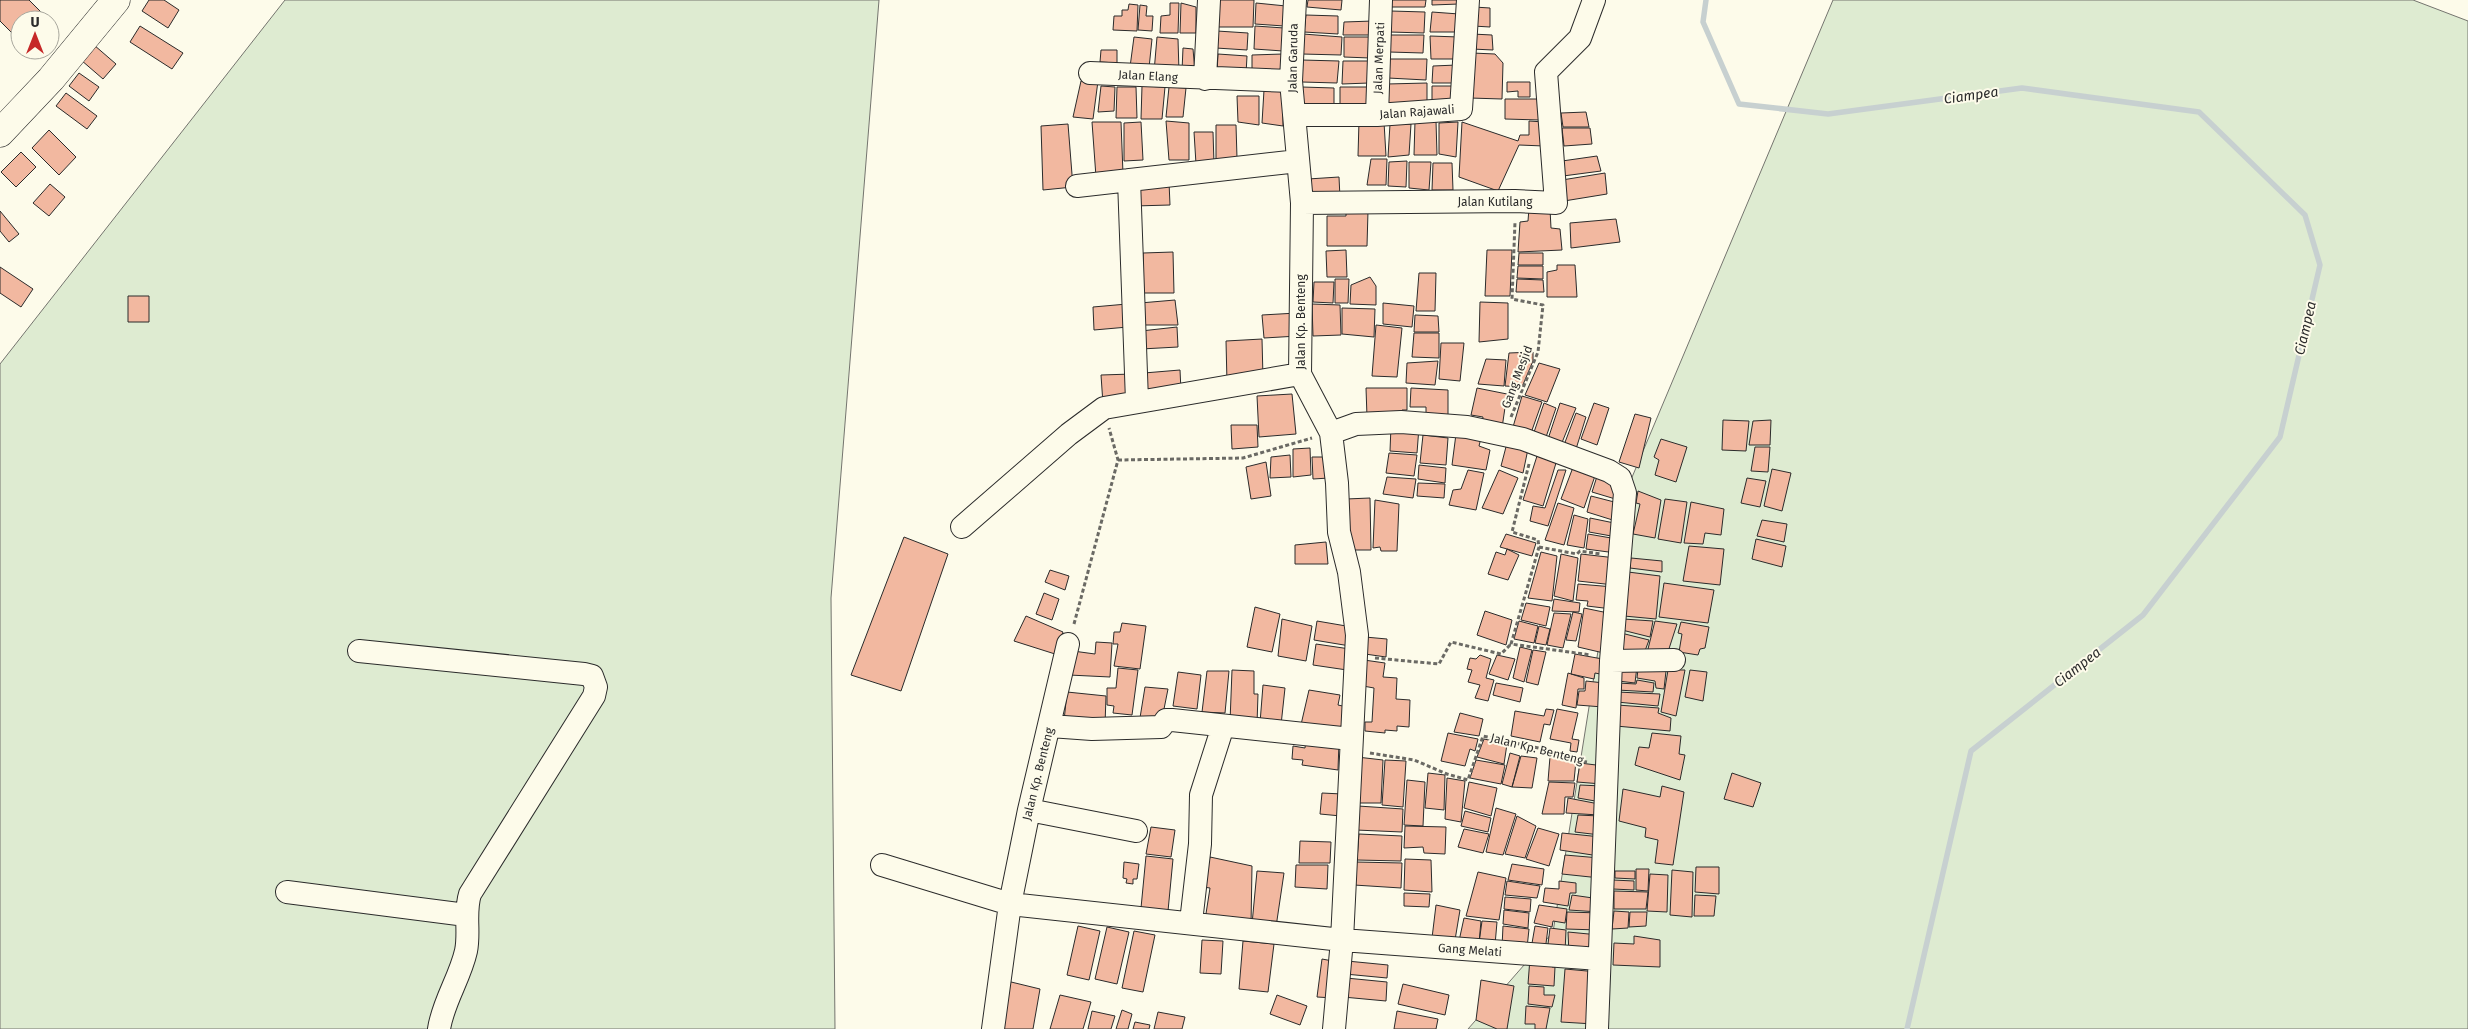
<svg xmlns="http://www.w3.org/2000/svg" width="2468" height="1029" font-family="'Fira Sans',sans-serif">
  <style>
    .green { fill: #deebd1; stroke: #74746e }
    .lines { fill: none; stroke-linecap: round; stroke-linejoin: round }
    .stream { stroke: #c7d0d0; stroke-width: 5.5 }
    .building { fill: #f2b8a0; stroke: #2b2b2b }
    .minor-casing { stroke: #2b2b2b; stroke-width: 24 }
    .major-casing { stroke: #2b2b2b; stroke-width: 29 }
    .path { stroke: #6a6964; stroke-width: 3; stroke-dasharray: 4 2.5; stroke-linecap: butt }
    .minor { stroke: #fdfbea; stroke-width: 22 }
    .major { stroke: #fdfbea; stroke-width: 28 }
    .labels { text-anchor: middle; stroke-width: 4; stroke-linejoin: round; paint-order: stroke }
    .street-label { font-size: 12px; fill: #2b2b2b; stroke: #fdfbea }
    .water-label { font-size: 14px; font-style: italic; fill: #2b2b2b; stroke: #fdfbea }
  </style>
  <rect width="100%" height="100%" fill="#fdfbea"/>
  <!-- green -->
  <path class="green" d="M285 0H879L831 598 835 1029H0V364Z
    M1833 0H2413L2468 21V1029H1468L1553 932 1622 501Z"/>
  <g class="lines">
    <!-- stream -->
    <path class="stream" d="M1706 0 1703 22 1739 104 1828 114 2022 88 2199 112 2305 215 2320 265 2280 437 2143 615 1971 751 1907 1029"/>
  </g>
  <!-- building -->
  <path class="building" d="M0 0H29L46 17 43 20H20V41L0 21Z
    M149 0H164L179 10 168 28 142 11Z
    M1217 0H1254L1253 27H1216Z
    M1308 0H1342L1341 10 1307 7Z
    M1391 0H1426L1425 7H1391Z
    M1432 0H1460L1459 4 1432 5Z
    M1170 3H1179L1178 33H1160L1161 16 1170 15Z
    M1181 3 1196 7V33H1180Z
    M1256 3 1286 6 1284 26 1255 24Z
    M1129 4 1138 5 1137 31 1113 30 1114 16H1122V10H1128Z
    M1140 5 1147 6 1146 16H1153L1152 31 1138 30Z
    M1474 7 1490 8V27L1473 26Z
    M1391 11 1425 12 1424 33 1390 32Z
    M1432 12 1459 14 1458 32H1430Z
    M1306 15 1338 16V34L1304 32Z
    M1373 21 1372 35H1343L1344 22Z
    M140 26 183 53 172 69 130 42Z
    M1255 26 1284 28 1283 51 1254 49Z
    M1217 31 1248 33 1247 50 1216 48Z
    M1303 34 1342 37 1341 55 1302 54Z
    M1472 34 1492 35 1493 50 1472 49Z
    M1389 35H1424L1423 53 1389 52Z
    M1430 36 1459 37 1457 59H1431Z
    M1134 37 1152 39 1149 68 1130 67Z
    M1157 37 1178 39 1179 72H1154Z
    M1344 37H1372L1370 58 1344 57Z
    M94 45 116 64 103 79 81 60Z
    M1183 48 1193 49 1195 72 1182 71Z
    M1101 50H1117V63L1100 62Z
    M1472 53 1495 54 1503 63 1502 99 1470 98Z
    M1218 54 1247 56 1246 74 1217 73Z
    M1283 54 1282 77 1252 75V55Z
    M1389 59H1427L1426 80 1388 78Z
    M1302 60 1339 61 1337 83 1302 82Z
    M1343 61H1370L1369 83 1342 84Z
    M1457 65V83H1432L1433 66Z
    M79 73 99 87 89 101 69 86Z
    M1081 81H1098L1093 119 1073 117Z
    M1507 82H1530V97H1518V91L1507 92Z
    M1427 83V106L1385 107 1387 84Z
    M1101 86 1115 87 1114 111 1098 112Z
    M1142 86 1165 87 1162 119H1141Z
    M1432 86H1456L1455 105 1432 106Z
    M1117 87H1136L1137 118H1116Z
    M1169 87 1186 88 1183 117H1166Z
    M1302 87 1334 88V109H1302Z
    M1340 87H1368V108L1340 109Z
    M1264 90 1283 92V126L1262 123Z
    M66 93 97 116 87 129 56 106Z
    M1237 96H1259V125L1238 122Z
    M1505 99H1539L1540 120 1505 119Z
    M1586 112 1589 127H1563L1561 113Z
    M1166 121 1189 123V160H1169Z
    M1359 121 1384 122 1386 156H1358Z
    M1415 121H1436L1437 155H1414Z
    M1529 121 1544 122V146L1519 145 1498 191 1459 177 1462 122 1518 141 1520 135H1529Z
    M1092 122H1121L1123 174 1096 177Z
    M1141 122 1143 160 1124 161V123Z
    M1458 122 1456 157 1439 154V123Z
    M1068 124 1073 187 1043 190 1041 126Z
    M1390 124H1411L1409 155 1388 157Z
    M1216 125H1236L1237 158 1216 160Z
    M1562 128H1590L1592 144 1564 146Z
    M49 130 76 157 59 175 32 148Z
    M1194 132H1213L1214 164H1196Z
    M21 152 36 167 16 187 1 172Z
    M1597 156 1601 171 1563 176 1562 161Z
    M1371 159H1387L1386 185H1367Z
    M1407 161 1406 187 1388 186 1389 162Z
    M1409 162H1431L1429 190 1409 188Z
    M1433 163H1452L1453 190H1432Z
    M1605 173 1607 194 1564 201 1562 180Z
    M1339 177 1340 198H1310L1308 179Z
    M1169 182 1170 205 1134 206 1133 184Z
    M50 184 65 197 49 216 33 203Z
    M1529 208 1550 209 1551 228 1560 229 1562 250 1518 252 1520 222 1528 221Z
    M1346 209 1368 211 1367 246H1327V216H1346Z
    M0 211 19 234 9 242 0 231Z
    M1616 219 1620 242 1571 248 1570 223Z
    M1346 250 1347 277H1327L1326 251Z
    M1487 250H1512L1510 296H1485Z
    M1173 252 1174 293H1143V253Z
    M1519 253H1543V265H1518Z
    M1557 265H1575L1577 297H1547V272L1557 270Z
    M1518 266H1543V279L1517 278Z
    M0 267 33 289 21 307 0 293Z
    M1419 273H1436L1435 311H1416Z
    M1370 277 1376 286V305L1350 304 1351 285Z
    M1335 279H1349L1348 303H1335Z
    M1517 279 1543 280 1544 292H1516Z
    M1314 282H1334L1333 303 1313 302Z
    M128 296H149V322H128Z
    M1175 300 1178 325H1140V303Z
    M1480 302 1508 303V339L1479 342Z
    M1383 303 1414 306 1412 327 1383 324Z
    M1127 304 1128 327 1094 330 1093 307Z
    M1312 304 1340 305 1341 335 1313 336Z
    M1342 308 1375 309 1374 337 1342 334Z
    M1297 313 1298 336 1264 338 1262 315Z
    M1415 315 1438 316 1439 332H1414Z
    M1376 325 1402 328 1397 377 1372 376Z
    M1177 327 1178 347 1141 349V331Z
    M1414 333H1439V358L1412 357Z
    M1262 339 1263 378 1227 383 1226 341Z
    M1441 343H1464L1460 381 1439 379Z
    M1533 352V361L1522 387 1505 386 1509 353Z
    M1486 359 1506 360 1504 386 1478 384Z
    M1438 361 1435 385 1406 383 1407 363Z
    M1539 363 1560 369 1547 402 1525 395Z
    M1180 370 1181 391 1143 397 1144 373Z
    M1132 374 1133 398 1103 404 1101 375Z
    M1366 388H1407V410H1402V416L1367 417Z
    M1411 388 1448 390V417L1426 415V407H1410Z
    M1477 388 1507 394 1502 428 1482 424 1483 417 1471 415Z
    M1292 394 1296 434 1259 437 1257 396Z
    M1522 396 1542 402 1531 433 1513 427Z
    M1544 403 1556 408 1545 440 1532 438Z
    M1560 403 1576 408 1561 445 1547 442Z
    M1594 403 1609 408 1597 445 1581 439Z
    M1576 413 1586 417 1576 449 1564 445Z
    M1635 414 1651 418 1639 468 1619 462Z
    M1723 420 1749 421 1746 451 1722 450Z
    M1771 420 1770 445H1749L1753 421Z
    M1231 425H1257L1258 447 1232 449Z
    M1391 426 1419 427 1417 453 1390 451Z
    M1456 434 1481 438 1479 446 1490 450 1486 470 1452 465Z
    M1423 435 1448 438 1446 465 1420 463Z
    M1661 439 1687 447 1676 482 1655 475 1659 460 1654 457Z
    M1507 443 1528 449 1523 473 1501 466Z
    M1755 447H1770L1768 472 1751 471Z
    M1310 448 1311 475 1293 477V449Z
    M1389 453 1417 455 1414 476 1386 473Z
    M1290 455 1291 477 1270 478 1271 457Z
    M1537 456 1556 463 1543 506 1523 500Z
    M1312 457H1328L1329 478 1313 479Z
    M1266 462 1271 496 1251 499 1246 467Z
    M1575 462 1597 470 1584 508 1561 499Z
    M1419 465 1446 468 1445 483 1418 479Z
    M1772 469 1791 473 1782 511 1764 506Z
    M1468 470 1484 473 1476 510 1449 505 1453 490 1461 489Z
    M1499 470 1518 478 1503 514 1482 508Z
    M1558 470H1566L1548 526 1530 521 1533 506 1545 508Z
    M1599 470 1622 501 1592 492Z
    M1387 477 1416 479 1413 498 1383 494Z
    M1747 478 1766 481 1760 507 1741 503Z
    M1418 483 1445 484 1444 498 1417 496Z
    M1638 491 1661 500 1655 538 1633 534 1640 504 1636 503Z
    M1591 496 1622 504 1619 522 1587 512Z
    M1370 498 1371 550H1349L1346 499Z
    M1665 499 1687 502 1681 543 1658 539Z
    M1375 500 1399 504 1397 551H1381L1380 547 1373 548Z
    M1691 502 1724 509 1721 535 1705 533 1703 544 1684 543Z
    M1558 503 1574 508 1564 545 1545 540Z
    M1574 515 1588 519 1584 548 1567 545Z
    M1590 518 1619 524 1617 537 1589 532Z
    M1762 520 1787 524 1784 542 1757 536Z
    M1506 534 1536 543 1532 556 1500 547Z
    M1588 534 1617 539 1616 553 1586 549Z
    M904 537 948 554 901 691 851 675Z
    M1756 539 1786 546 1782 567 1752 559Z
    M1326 542 1328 564H1295V545Z
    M1689 546 1724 549 1720 585 1683 581Z
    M1507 549 1519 555 1508 580 1488 574 1496 552 1505 555Z
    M1541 552 1557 556 1552 601 1528 598Z
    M1561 554 1578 558 1573 601 1554 596Z
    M1581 554 1616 558 1614 585 1578 581Z
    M1631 558 1662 561V572L1630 568Z
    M1050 570 1069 576 1065 590 1045 582Z
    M1628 572 1660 576 1656 619 1624 616Z
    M1664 583 1714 590 1708 623 1659 617Z
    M1578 584 1614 587 1612 609 1587 606 1588 601 1576 600Z
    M1044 593 1059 599 1052 620 1036 614Z
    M1554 599 1580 603 1579 612 1552 611Z
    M1526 603 1550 607 1546 626 1521 620Z
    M1255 607 1280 614 1272 652 1247 647Z
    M1584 608 1613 614 1608 654 1578 647Z
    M1485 611 1512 620 1506 645 1477 635Z
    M1573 612 1582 614 1576 641 1566 640Z
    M1554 613 1571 614 1563 648 1547 645Z
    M1026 616 1063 632 1055 654 1014 641Z
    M1282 619 1312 626 1306 661 1278 656Z
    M1623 619 1653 621 1650 637 1622 630Z
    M1317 621 1352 627 1350 646 1314 640Z
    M1519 621 1538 626 1534 643 1514 639Z
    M1655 621 1677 624 1666 658 1646 657Z
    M1681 622 1709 627 1705 648 1700 649 1698 655 1679 652 1682 634 1678 633Z
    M1122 623 1146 626 1140 669 1114 666 1118 644H1113L1114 632H1120Z
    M1539 626 1550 629 1546 645 1535 643Z
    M1621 633 1649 640 1642 659H1620Z
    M1365 637 1387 639 1386 657 1365 654Z
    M1096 642 1112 643 1110 677 1069 675 1073 651 1095 654Z
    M1316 644 1350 649 1347 670 1313 665Z
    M1520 647 1532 650 1524 682 1513 678Z
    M1533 650 1546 652 1538 685 1526 682Z
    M1575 654 1608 660 1605 675 1595 673 1594 679 1571 674Z
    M1480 655 1491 659 1486 678 1494 680 1488 701 1475 698 1480 685 1468 682 1472 670 1467 669 1470 658 1476 659Z
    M1497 655 1515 659 1508 680 1489 674Z
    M1364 660 1385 663 1383 677 1397 678 1396 699 1410 700 1409 727 1397 726V731L1385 730V733L1365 731V722H1372L1374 688 1363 686Z
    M1621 664 1637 666 1635 683 1618 681Z
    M1118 668 1138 670 1132 715 1113 713 1114 706 1107 705V688H1116Z
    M1638 669 1666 671 1664 689 1656 688 1655 681 1637 678Z
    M1232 670 1254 671V694H1258L1257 724 1230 722Z
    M1668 670H1685L1676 716 1661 712Z
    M1690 670 1707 672 1703 701 1685 697Z
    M1207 671H1229L1225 713 1202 712Z
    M1178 672 1201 675 1197 709 1173 706Z
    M1568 673 1584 678V689H1578L1576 708 1562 705Z
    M1637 680 1654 683 1653 692 1617 690 1618 683 1636 684Z
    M1586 681 1604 683 1603 707 1577 705 1579 691H1585Z
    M1496 683 1523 688 1520 702 1493 695Z
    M1263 685 1285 688 1281 725 1260 723Z
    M1145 687 1168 689 1161 724H1139Z
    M1309 690 1340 695 1338 705 1347 707 1344 735 1300 729Z
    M1067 692 1106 696 1105 725 1064 721Z
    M1617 692 1660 694 1658 706 1617 702Z
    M1617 705 1659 708 1658 713 1671 718 1670 731 1616 726Z
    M1546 709 1554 710 1550 725 1544 724 1540 742 1511 736 1515 711 1544 716Z
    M1557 709 1578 713 1572 739 1579 740 1577 752 1570 751 1571 743 1550 739Z
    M1460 713 1483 719 1479 736 1454 732Z
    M1448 733 1478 739 1475 751 1470 749 1465 766 1441 761Z
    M1652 733 1681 736 1679 754 1685 755 1680 780 1635 765 1639 747 1649 748Z
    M1306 738 1339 742 1338 770 1302 765 1303 760 1292 759 1293 746 1305 748Z
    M1484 739 1507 744 1504 764 1477 757Z
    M1510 753 1520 756 1512 787 1502 784Z
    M1521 756 1537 758 1532 788 1512 787Z
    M1357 757 1383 760 1381 803H1354Z
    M1550 757 1576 761 1574 781H1548Z
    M1385 760 1406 761 1403 807 1382 805Z
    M1476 760 1505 765 1501 784 1470 778Z
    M1580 763 1604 766 1602 784 1577 782Z
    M1428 773 1445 775 1444 810 1425 808Z
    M1732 773 1761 783 1753 807 1724 799Z
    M1447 778 1465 781 1461 822 1445 819Z
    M1407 780 1425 782 1423 826 1404 825Z
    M1469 782 1497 788 1491 816 1464 808Z
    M1549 782 1575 783 1573 797H1565L1564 814H1542Z
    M1580 785 1602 786 1601 802 1578 798Z
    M1662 786 1684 792 1673 865 1655 863 1658 840 1645 837 1646 828 1619 821 1623 789 1660 797Z
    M1322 793 1342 794 1341 816 1320 814Z
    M1568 798 1599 804V815L1566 813Z
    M1358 806 1403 809 1402 832 1356 830Z
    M1496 808 1516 814 1503 855 1486 852Z
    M1465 811 1491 818 1488 832 1461 826Z
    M1578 815 1599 816 1600 835 1575 832Z
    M1517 816 1536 826 1525 858 1505 854Z
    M1405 826 1446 827 1445 854 1424 853 1423 847 1404 848Z
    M1151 827 1175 830 1171 857 1146 854Z
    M1538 828 1559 834 1549 866 1526 859Z
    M1464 829 1489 834 1483 853 1458 847Z
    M1562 833 1601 837 1599 856 1560 850Z
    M1359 834 1402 836 1401 861 1357 860Z
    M1300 841 1331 842 1330 863H1299Z
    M1565 855 1600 858V878L1562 874Z
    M1146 856 1173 859 1168 911 1141 908Z
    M1210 857 1252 866 1251 925 1205 920 1210 888 1203 887Z
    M1405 859 1431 860 1432 892 1404 890Z
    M1124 862 1139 864 1137 879H1133V884L1126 883 1127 879 1123 878Z
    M1356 862 1402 863 1401 888 1354 885Z
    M1512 864 1544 869 1542 885 1508 880Z
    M1296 865H1328L1327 889 1295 887Z
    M1696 867H1719V894L1695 892Z
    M1636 869H1649L1648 891 1636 890Z
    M1672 870 1693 872 1692 917 1670 915Z
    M1257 871 1284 873 1276 927 1252 924Z
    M1615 871H1635V879L1615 878Z
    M1478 872 1506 878 1499 920 1466 916Z
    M1650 874 1668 875 1667 912 1647 911Z
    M1613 880 1634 881V890L1613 889Z
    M1507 881 1540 886 1537 898 1505 895Z
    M1559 881 1576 883V893H1570L1568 906 1543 902 1545 888 1559 889Z
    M1614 891 1648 892 1646 909H1614Z
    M1404 893 1430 894 1429 907 1404 906Z
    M1572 895 1600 899 1599 912 1569 910Z
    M1695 895 1716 896 1714 916H1694Z
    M1505 897 1531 899 1530 912 1504 909Z
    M1436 905 1460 910 1455 940 1432 938Z
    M1539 905 1567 909 1565 923 1553 921 1552 927 1534 923Z
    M1504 910 1529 913 1528 928 1503 924Z
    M1614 911 1629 912 1628 928 1612 929Z
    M1567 912 1600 913 1599 930 1566 929Z
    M1630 912H1647L1646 926 1629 927Z
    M1464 918 1481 921 1479 943 1459 941Z
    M1482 921 1497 922 1495 945 1479 943Z
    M1078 926 1100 931 1089 980 1067 975Z
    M1503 926 1529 929 1527 948 1502 947Z
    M1535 926 1548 928 1545 951 1531 949Z
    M1107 927 1129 932 1117 984 1095 979Z
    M1550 928 1566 930 1565 952H1547Z
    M1134 931 1155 935 1143 992 1122 988Z
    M1568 932 1599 935 1598 954H1569Z
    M1634 936 1660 940V967L1613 965 1614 943 1634 944Z
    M1202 940 1223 941 1221 974 1200 973Z
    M1243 941 1274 944 1268 992 1239 989Z
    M1530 958 1552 959V967H1555L1554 986 1528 984Z
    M1322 959 1338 962 1334 998 1317 997Z
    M1347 961 1388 965 1387 978 1345 974Z
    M1565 969 1598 972 1594 1024 1561 1022Z
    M1346 978 1387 982 1386 1001 1343 997Z
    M1481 980 1514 986 1507 1029H1497L1476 1020Z
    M1007 981 1040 989 1033 1029H998Z
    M1403 984 1449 995 1445 1015 1398 1004Z
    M1529 986 1544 987V995H1555L1552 1007 1528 1004Z
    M1060 995 1091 1002 1083 1029H1050Z
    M1277 995 1307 1006 1300 1025 1270 1014Z
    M1526 1006 1550 1008 1546 1029H1535V1024H1525Z
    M1122 1010 1132 1014 1128 1029H1116Z
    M1092 1011 1115 1016 1111 1029H1088Z
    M1397 1011 1438 1019 1436 1029H1394Z
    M1158 1012 1185 1017 1182 1029H1154Z
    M1135 1022 1150 1025 1149 1029H1133Z"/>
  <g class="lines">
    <!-- minor casing -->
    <g class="minor-casing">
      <path id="minor" d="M1295 0 1291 81 1302 203 1300 374 1331 433 1337 483 1339 532 1349 572 1357 635 1342 940 1334 1029
        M1090 73 1291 81
        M1205 79 1209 0
        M1294 115H1377L1461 109 1468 0
        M1377 115 1381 0
        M1129 180 1137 401
        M1077 186 1298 161
        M1302 203 1515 201 1556 203 1546 72 1580 38 1594 0
        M1331 433 1356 424 1401 422 1467 427 1523 439 1609 471 1620 478 1625 493 1611 661 1597 1029
        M962 527 1069 434 1104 408 1300 374
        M359 651 584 674 592 676 596 687 594 696 470 894C464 913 470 932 466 951 460 978 443 1002 439 1029
        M1611 661 1674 660
        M1050 726 1092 729 1161 727 1166 720H1172L1351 739
        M1029 810 1136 831
        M882 865 1010 904 1342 940 1599 959
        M287 892 466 915
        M1191 922 1200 844 1201 795 1223 726
        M993 1029 1010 904 1029 810 1068 644"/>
    </g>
    <!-- major casing -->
    <g class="major-casing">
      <path id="major" d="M0 133 51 79 116 0"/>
    </g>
    <!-- path -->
    <path class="path" d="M1511 417 1538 352 1543 305 1512 299 1515 222
      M1118 460 1243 458 1312 438
      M1529 464 1512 532 1538 540 1539 547 1511 644 1591 655
      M1539 547 1577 554 1580 551 1601 554
      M1074 624 1118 460 1109 428
      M1375 658 1439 664 1451 642 1501 654 1511 644
      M1370 753 1414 760 1447 774 1468 780 1483 736 1575 756 1579 761 1587 762"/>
    <!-- minor -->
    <use href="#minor" class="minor"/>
    <!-- major -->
    <use href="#major" class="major"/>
  </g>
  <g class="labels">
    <!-- street labels -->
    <g class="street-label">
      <text transform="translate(1293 58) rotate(-89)" y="4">Jalan Garuda</text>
      <text transform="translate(1379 58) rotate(-88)" y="4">Jalan Merpati</text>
      <text transform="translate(1148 76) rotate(3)" y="4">Jalan Elang</text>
      <text transform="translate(1417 112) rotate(-4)" y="4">Jalan Rajawali</text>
      <text x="1495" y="206">Jalan Kutilang</text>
      <text transform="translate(1301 322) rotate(-90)" y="4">Jalan Kp. Benteng</text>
      <text transform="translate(1517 377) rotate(-69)" y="4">Gang Mesjid</text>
      <text transform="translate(1537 749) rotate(14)" y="4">Jalan Kp. Benteng</text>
      <text transform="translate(1038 774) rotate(-76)" y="4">Jalan Kp. Benteng</text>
      <text transform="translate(1470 950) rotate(4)" y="4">Gang Melati</text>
    </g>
    <!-- water labels -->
    <g class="water-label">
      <text transform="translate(1971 95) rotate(-8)" y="5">Ciampea</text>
      <text transform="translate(2305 328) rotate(-77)" y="5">Ciampea</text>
      <text transform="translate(2077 667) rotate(-38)" y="5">Ciampea</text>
    </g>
  </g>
  <!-- north arrow -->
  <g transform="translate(35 35)"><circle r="24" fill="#fdfbea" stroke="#a9a89e"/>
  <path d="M0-4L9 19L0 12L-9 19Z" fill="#c62828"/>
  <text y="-8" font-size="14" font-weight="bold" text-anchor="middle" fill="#2b2b2b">U</text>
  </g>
</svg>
